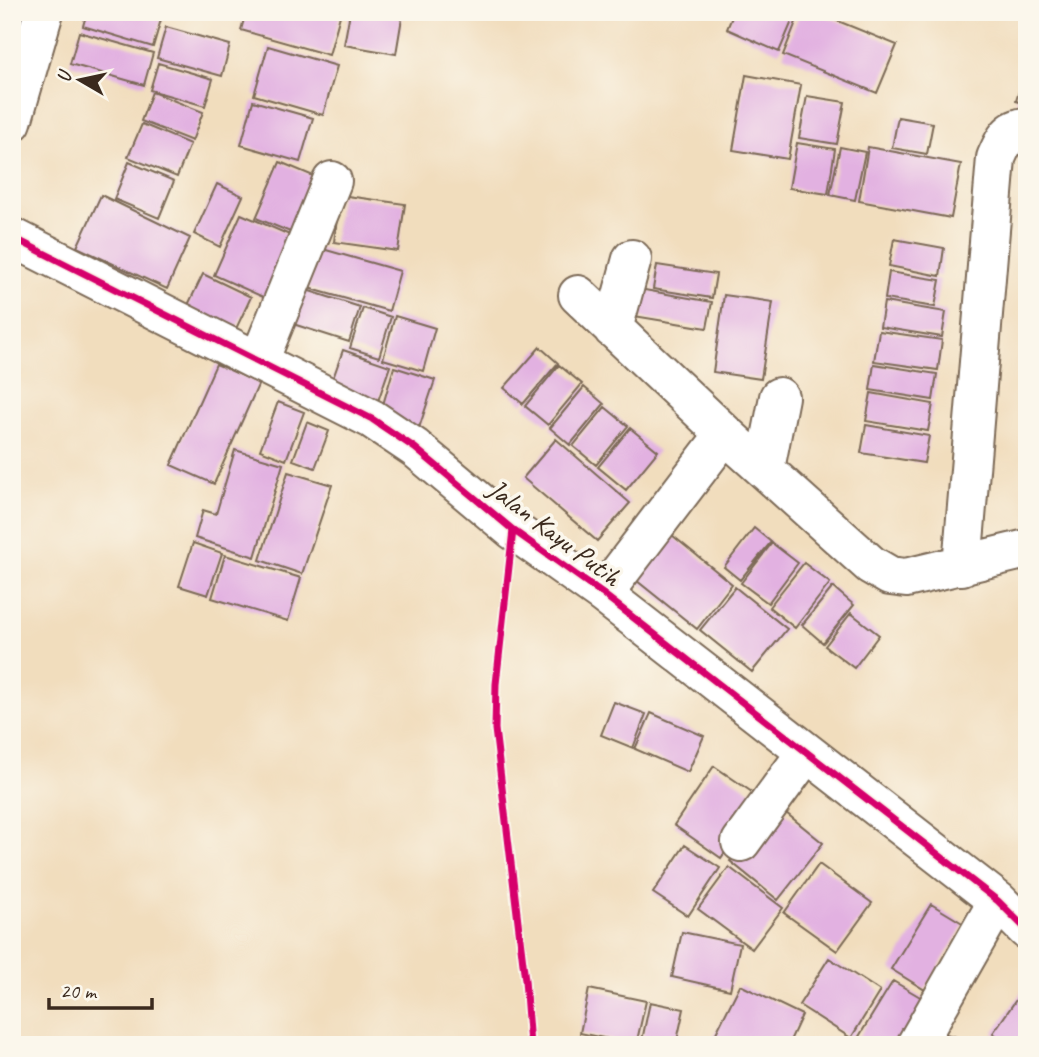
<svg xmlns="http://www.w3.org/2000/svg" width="1039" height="1057" font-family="Caveat,sans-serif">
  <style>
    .building { fill: #e2b1e1 }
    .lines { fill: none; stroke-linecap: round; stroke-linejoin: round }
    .minor-casing { stroke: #7b6956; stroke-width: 42 }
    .minor { stroke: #fff; stroke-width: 38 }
    .cycleway-casing { stroke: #fbf7ec; stroke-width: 11 }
    .cycleway { stroke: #d6006c; stroke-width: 7 }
    .labels { text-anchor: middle; stroke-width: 7; stroke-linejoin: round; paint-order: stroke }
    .street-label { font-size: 28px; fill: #3b2a1e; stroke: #fbf7ec }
  </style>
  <rect width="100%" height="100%" fill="#fbf7ec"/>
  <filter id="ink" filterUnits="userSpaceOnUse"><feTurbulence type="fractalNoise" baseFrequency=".0143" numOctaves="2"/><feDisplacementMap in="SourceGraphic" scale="14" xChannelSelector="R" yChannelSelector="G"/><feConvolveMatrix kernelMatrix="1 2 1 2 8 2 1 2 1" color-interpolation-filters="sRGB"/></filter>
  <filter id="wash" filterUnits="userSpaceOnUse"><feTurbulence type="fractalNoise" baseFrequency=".00686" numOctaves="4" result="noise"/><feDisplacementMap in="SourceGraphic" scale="28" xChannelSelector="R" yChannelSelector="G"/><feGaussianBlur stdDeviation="1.57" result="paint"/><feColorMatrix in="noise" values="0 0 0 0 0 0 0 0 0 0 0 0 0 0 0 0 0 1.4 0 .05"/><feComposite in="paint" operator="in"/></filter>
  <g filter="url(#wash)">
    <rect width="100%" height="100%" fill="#f1ddbd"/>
    <g id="blocks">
      <!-- building -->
      <path class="building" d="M87 12H148L162 16 153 47 83 26Z
        M246 12H341L329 55 241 30Z
        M350 12H403L396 54 344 45Z
        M734 12H796L779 52 727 29Z
        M800 12H816L897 45 877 93 783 55Z
        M166 27 230 45 222 76 157 58Z
        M79 32 153 53 144 85 70 64Z
        M268 46 337 66 323 115 254 95Z
        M158 63 213 79 205 106 150 90Z
        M1026 69H1027V104L1016 101Z
        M746 75 801 85 788 159 733 150Z
        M152 92 203 112 192 141 141 121Z
        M807 96 845 102 837 144 799 138Z
        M253 101 313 118 300 162 241 145Z
        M898 117 933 123 927 154 892 148Z
        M142 124 190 144 177 177 128 157Z
        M797 143 835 149 828 194 789 188Z
        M840 147 865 152 855 200 830 195Z
        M868 147 961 164 951 218 859 201Z
        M129 162 174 181 159 218 114 199Z
        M280 162 323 180 300 236 256 218Z
        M217 184 243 196 220 247 194 234Z
        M101 195 190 238 167 289 77 247Z
        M340 195 405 204 398 251 334 242Z
        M241 214 299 239 272 301 214 275Z
        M894 239 944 248 940 276 889 266Z
        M319 248 400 271 389 311 308 288Z
        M657 265 716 274 712 298 653 289Z
        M889 272 940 280 935 307 885 299Z
        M203 274 251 297 235 331 187 307Z
        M300 288 360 307 349 342 290 323Z
        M639 289 712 302 707 328 634 316Z
        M724 295 773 302 761 379 713 372Z
        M884 302 946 312 942 337 880 327Z
        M363 308 391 317 379 357 350 348Z
        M395 316 435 328 423 371 383 359Z
        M879 331 942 340 938 370 874 361Z
        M540 347 558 363 523 404 504 388Z
        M343 350 390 366 377 404 330 387Z
        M216 364 259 383 214 484 171 465Z
        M874 364 937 374 933 400 870 390Z
        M559 365 582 384 548 425 525 406Z
        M394 367 435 380 419 428 380 415Z
        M584 387 604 404 570 445 550 428Z
        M871 393 933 404 928 431 866 421Z
        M278 402 304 412 286 460 260 450Z
        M605 407 628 426 596 465 573 446Z
        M307 422 329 431 315 468 293 460Z
        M866 425 929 436 924 463 861 453Z
        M630 428 658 451 626 490 598 467Z
        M556 439 630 503 597 541 523 478Z
        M235 450 283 464 255 557 195 538 203 510 216 514Z
        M288 472 332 485 302 574 260 560Z
        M754 528 771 542 740 580 724 567Z
        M667 531 732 584 697 629 631 576Z
        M193 543 222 553 208 595 179 586Z
        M772 543 798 563 768 603 741 583Z
        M225 555 301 578 288 621 212 598Z
        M804 563 830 583 795 628 769 607Z
        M735 587 787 629 752 672 700 630Z
        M833 587 854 605 823 643 802 625Z
        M851 613 879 635 854 668 825 646Z
        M614 702 646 714 633 748 601 735Z
        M651 713 704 736 688 772 635 749Z
        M714 766 762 799 721 858 674 825Z
        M775 804 823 843 778 900 730 861Z
        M685 845 720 868 688 916 653 893Z
        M819 864 872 903 837 951 784 913Z
        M729 867 783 908 752 949 698 909Z
        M931 904 964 924 925 990 891 969Z
        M682 932 740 944 730 990 672 977Z
        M829 958 880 991 851 1038 799 1005Z
        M893 981 927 1001 900 1045H858L855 1043Z
        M1027 984V1045H1009L993 1033Z
        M740 985 802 1015 788 1045H710Z
        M589 989 646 1001 636 1045 580 1033Z
        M650 1002 684 1009 676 1045H641Z
        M935 1031 982 1044V1045H931Z"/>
    </g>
  </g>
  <g filter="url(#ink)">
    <use href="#blocks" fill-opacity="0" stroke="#7b6956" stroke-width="2"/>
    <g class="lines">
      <!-- minor casing -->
      <g class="minor-casing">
        <path id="minor" d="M12 122 44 12
          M12 237 372 419 415 448 513 530 603 594 998 901 1027 930
          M578 295 725 434 871 565 890 576 906 578 1027 549
          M613 329 632 259
          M259 361 332 181
          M765 469 779 397
          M962 566 996 158C1003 142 1008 128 1027 127
          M603 594 725 434
          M741 842 806 753
          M916 1045 998 901"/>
      </g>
      <!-- minor -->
      <use href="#minor" class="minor"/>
      <!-- cycleway casing -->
      <g class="cycleway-casing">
        <path id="cycleway" d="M12 237 372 419 415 448 513 530 603 594 998 901 1027 930
          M513 530 496 684 495 729 525 980 530 1045"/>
      </g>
      <!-- cycleway -->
      <use href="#cycleway" class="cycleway"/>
    </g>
  </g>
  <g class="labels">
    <!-- street labels -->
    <g class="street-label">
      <text transform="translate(555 532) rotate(37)" y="10">Jalan Kayu Putih</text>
    </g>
  </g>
  <!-- margin -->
  <rect width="1039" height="1057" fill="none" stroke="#fbf7ec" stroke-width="42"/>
  <!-- north arrow -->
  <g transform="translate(80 80) rotate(279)" stroke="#fbf7ec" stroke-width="5" paint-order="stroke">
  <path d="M0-5L12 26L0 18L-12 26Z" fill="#3b2a1e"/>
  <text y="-10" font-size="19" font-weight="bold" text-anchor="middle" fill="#3b2a1e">U</text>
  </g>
  <!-- scale -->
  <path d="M49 998v10h103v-10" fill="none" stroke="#3b2a1e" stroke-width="3.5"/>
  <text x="60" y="998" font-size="21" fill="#3b2a1e" stroke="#fbf7ec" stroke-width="5" paint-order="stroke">20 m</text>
</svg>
